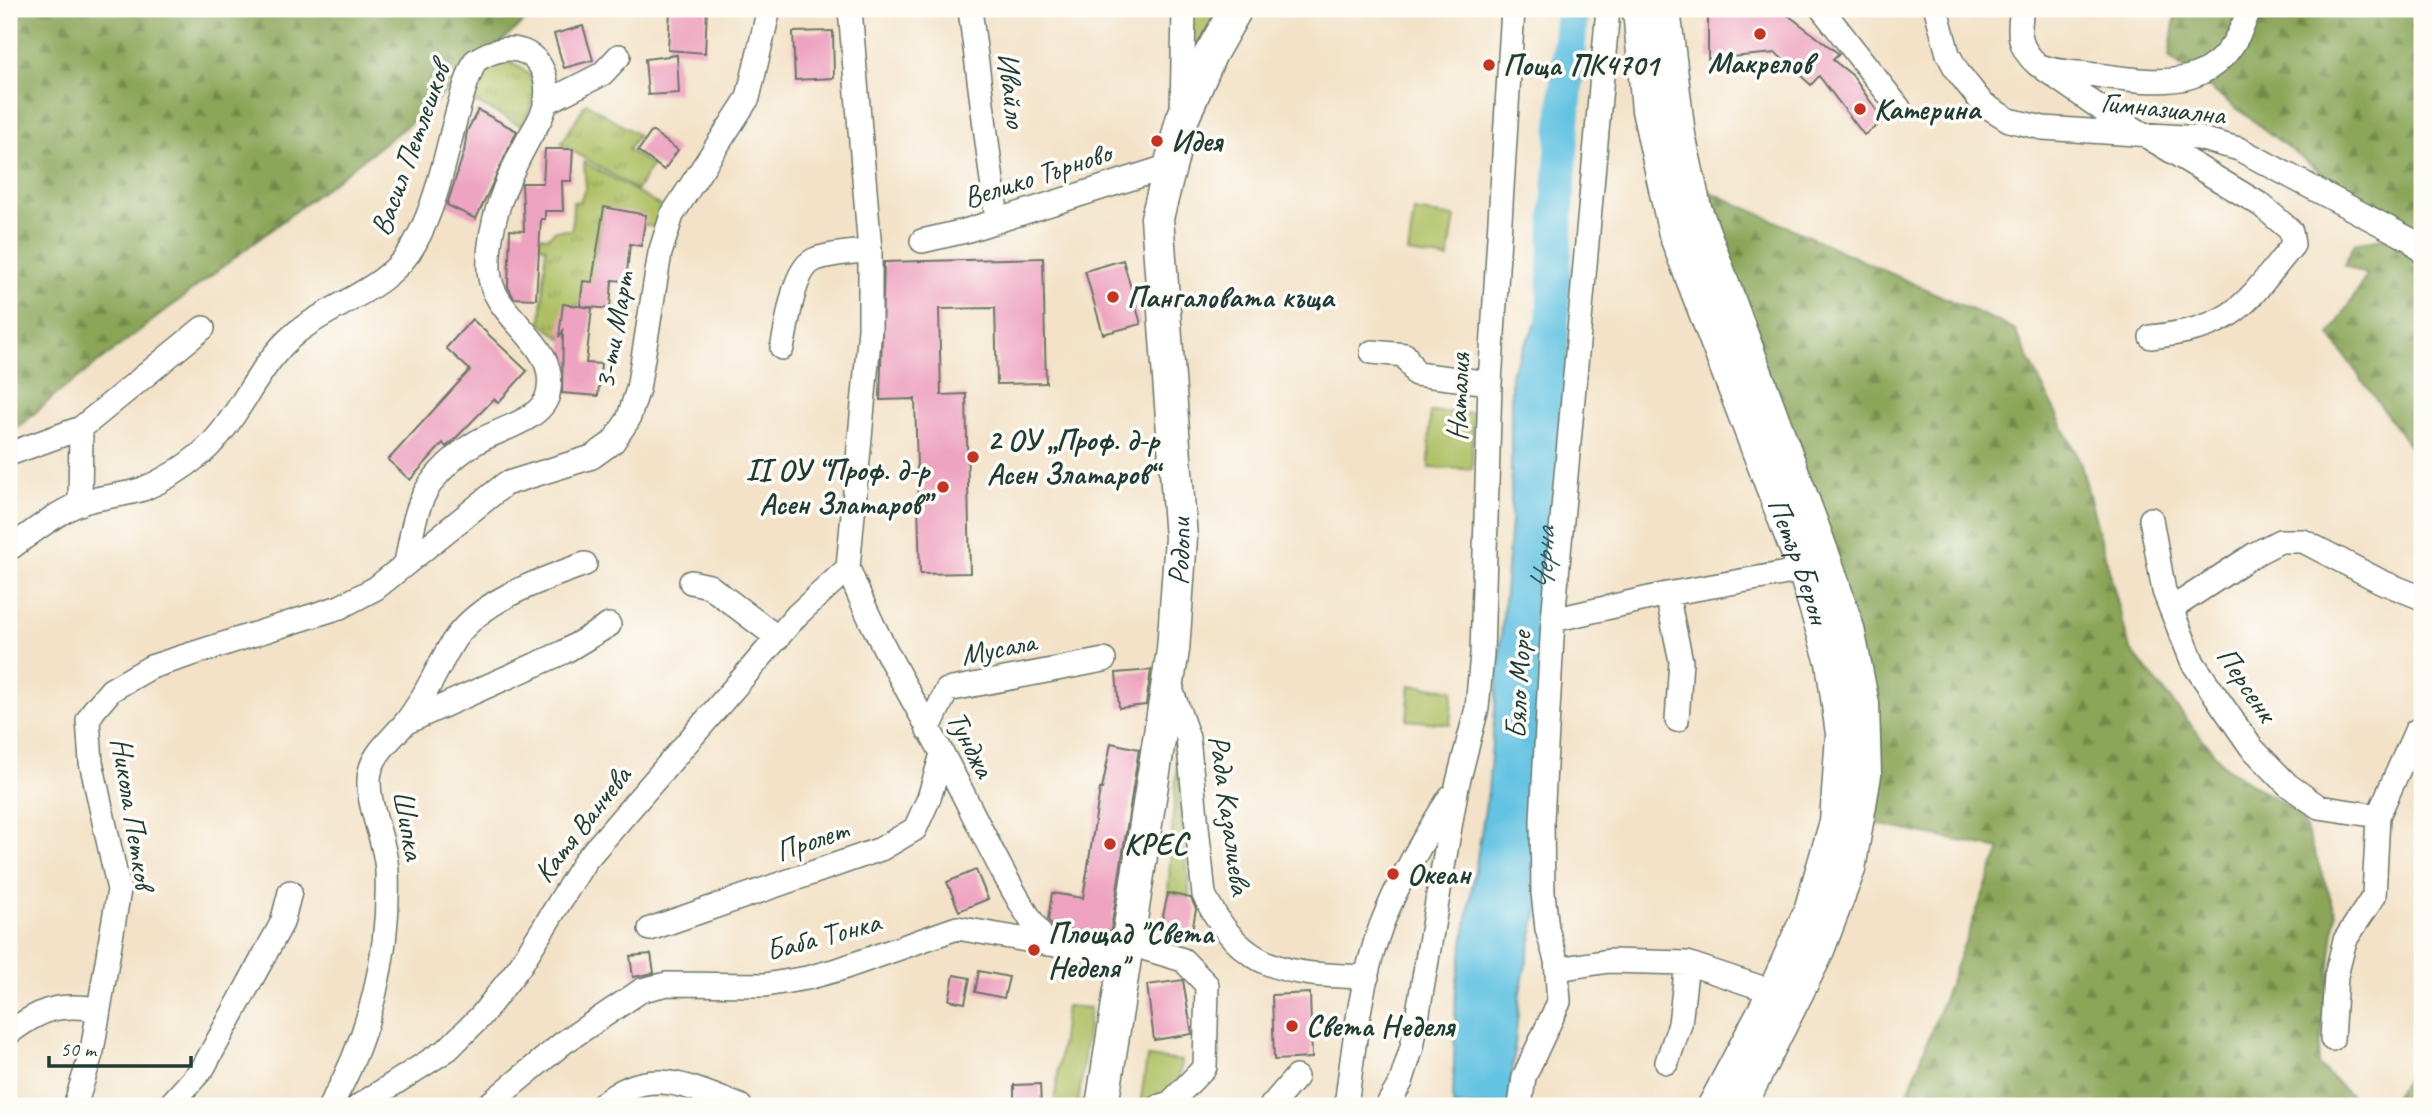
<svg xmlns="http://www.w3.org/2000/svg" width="2431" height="1115" font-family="Caveat,sans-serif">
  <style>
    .grass { fill: url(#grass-tufts); stroke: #677e4c; stroke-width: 2 }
    .forest { fill: url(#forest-firs); stroke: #557246; stroke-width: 2 }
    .park { fill: #afc063; stroke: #677e4c; stroke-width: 2 }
    .water { fill: #64c3e2; stroke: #42808b; stroke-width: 2 }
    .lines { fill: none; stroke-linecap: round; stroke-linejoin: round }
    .river { stroke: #64c3e2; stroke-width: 33 }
    .building { fill: #eea3c0 }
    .street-casing { stroke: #697767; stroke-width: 26 }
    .secondary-casing { stroke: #697767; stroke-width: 35 }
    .street { stroke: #fff; stroke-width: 23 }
    .secondary { stroke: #fff; stroke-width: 32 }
    .poi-dot { fill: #c8321e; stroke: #fdfcf7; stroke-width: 2.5 }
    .labels { text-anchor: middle; stroke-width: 7; stroke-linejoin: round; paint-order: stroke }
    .poi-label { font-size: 30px; font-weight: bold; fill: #1f3d34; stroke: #fdfcf7; text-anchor: start }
    .street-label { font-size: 30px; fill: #1f3d34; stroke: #fdfcf7 }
    .water-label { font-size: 32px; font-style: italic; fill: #305e60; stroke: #fdfcf7 }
  </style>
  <defs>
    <pattern id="grass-tufts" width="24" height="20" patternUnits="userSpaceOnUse" patternTransform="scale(1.75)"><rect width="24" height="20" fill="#afc063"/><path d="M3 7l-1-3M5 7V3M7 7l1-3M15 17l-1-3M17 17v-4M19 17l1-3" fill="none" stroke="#8e9d52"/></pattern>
    <pattern id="forest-firs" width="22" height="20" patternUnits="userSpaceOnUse" patternTransform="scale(1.75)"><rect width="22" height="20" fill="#8ba659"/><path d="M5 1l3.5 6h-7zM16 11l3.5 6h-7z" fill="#71884a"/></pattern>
  </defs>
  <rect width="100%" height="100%" fill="#fdfcf7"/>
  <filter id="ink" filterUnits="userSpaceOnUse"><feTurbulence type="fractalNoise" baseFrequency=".0143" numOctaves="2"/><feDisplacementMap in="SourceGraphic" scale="14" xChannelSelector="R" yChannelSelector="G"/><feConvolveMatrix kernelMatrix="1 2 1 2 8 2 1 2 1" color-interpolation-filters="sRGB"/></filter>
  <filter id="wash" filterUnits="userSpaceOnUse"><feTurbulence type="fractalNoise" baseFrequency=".00686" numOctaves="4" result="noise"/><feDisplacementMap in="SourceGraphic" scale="28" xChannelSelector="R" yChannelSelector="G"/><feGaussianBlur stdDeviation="1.57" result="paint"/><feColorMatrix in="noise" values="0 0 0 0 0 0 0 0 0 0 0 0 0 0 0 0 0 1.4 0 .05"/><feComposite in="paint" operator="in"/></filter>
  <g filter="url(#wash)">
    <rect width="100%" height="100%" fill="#f3e2c7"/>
    <!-- grass -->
    <path class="grass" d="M509 63C544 74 536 100 522 126L471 100C481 80 485 64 509 63Z
      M586 103 638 135 628 150 652 165 637 190 561 144Z
      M584 162 673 213 654 227 604 216 598 239 594 295 585 292 584 318 566 321 562 339 541 323 546 247 526 244 525 235 548 237 556 230H572L573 202 580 201 586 187Z"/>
    <!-- forest -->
    <path class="forest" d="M9 9H538L418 117 53 397 9 436Z
      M2176 9H2422V464L2330 335 2367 275 2344 265 2355 243 2390 237 2395 229 2169 57Z
      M1704 189 2014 329 2080 461 2130 649 2225 767 2301 815 2336 913 2318 1065 2362 1106H1903L2000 849 1875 824 1882 769 1878 720Z
      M2422 1057V1106H2387Z"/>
    <!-- park -->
    <path class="park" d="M1191 9H1224L1191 72Z
      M1414 211 1455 217 1448 259 1408 253Z
      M1430 412 1473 413 1472 469 1429 468Z
      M1410 685 1453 690 1450 724 1407 720Z
      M1179 732 1180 801 1190 898 1168 893Z
      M1066 1006 1090 1008 1078 1106H1054Z
      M1147 1057 1182 1061 1175 1106H1140Z"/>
    <!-- water -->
    <path class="water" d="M1538 319 1544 413 1516 762 1535 808 1541 895 1520 992 1509 1106H1453L1456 986 1488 791 1511 522V373Z"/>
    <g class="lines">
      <!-- river -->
      <path class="river" id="s1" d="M1522 832 1541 597 1557 214 1572 9"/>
    </g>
    <g id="blocks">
      <!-- building -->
      <path class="building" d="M670 9H707L705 53 668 50Z
        M1784 12 1839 54 1833 60 1852 75 1884 121 1864 135 1819 76 1811 85 1776 53 1708 59V15Z
        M583 26 593 60 564 68 554 34Z
        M833 31 834 78 795 80 793 32Z
        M677 55 679 93 648 95 645 59Z
        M478 110 517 131 476 219 447 205 464 152 467 131Z
        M652 131 678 150 664 170 638 151Z
        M545 149H573L571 181H562L563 211H545V219H541L536 299 514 298 508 287 510 230 524 231 522 183H543Z
        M604 207 646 215 641 246 630 244 626 281 612 280 610 309 580 306 583 281 592 282Z
        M1043 258 1046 383 997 384 995 308 939 309 941 395 966 394 970 573 920 574 915 399 880 400 884 262Z
        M1123 260 1141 324 1103 334 1085 271Z
        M563 304 592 308 586 363 601 364 598 396 562 393 563 331 559 337Z
        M472 319 527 371 498 403 494 399 453 441 446 447 443 443 410 480 388 460 470 370 446 348Z
        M1151 670 1146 705 1119 708 1116 673Z
        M1111 743 1139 749 1110 936 1053 927 1048 920 1052 893 1083 898 1100 789H1102Z
        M976 870 988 899 959 911 947 882Z
        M1168 893 1191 898 1196 909 1192 931 1161 925Z
        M651 954 654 973 633 977 630 956Z
        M979 971 1009 977 1004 998 975 992Z
        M954 975 970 978 965 1003 949 1000Z
        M1183 980 1192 1034 1154 1040 1147 985Z
        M1310 993 1312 1058 1274 1060 1272 995Z
        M1040 1084 1041 1106H1014V1085Z"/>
    </g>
  </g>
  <g filter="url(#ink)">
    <use href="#blocks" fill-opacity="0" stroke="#697767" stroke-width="2"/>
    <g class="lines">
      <!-- street casing -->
      <g class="street-casing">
        <path id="street" d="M850 9 870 250V329L848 568C873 633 909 692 942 753 977 819 1004 883 1047 944
          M970 9 997 220
          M1822 9 1899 108
          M1936 9 1948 54 1957 71 1983 104 2009 120 2043 128 2198 138 2239 149 2411 240 2422 251
          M2022 9C2018 33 2018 48 2038 65 2054 73 2078 72 2096 75 2169 85 2222 92 2249 9
          M2043 68 2103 110 2261 205 2291 231 2293 245C2242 308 2236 327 2151 337
          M545 103 602 74 619 56
          M1182 113 1184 9
          M922 241 965 231 1170 166
          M782 348C788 326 792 267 816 259 832 253 853 253 870 250
          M1372 352 1405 355 1416 374 1490 383
          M81 428 203 328
          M9 454 81 428 80 504
          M2151 519 2164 591 2171 609
          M9 549C31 533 56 513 81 503 101 496 123 496 143 489 163 481 186 466 202 453 241 418 257 364 297 332 335 302 390 289 415 243 446 187 449 119 475 61 513 35 552 53 546 101 544 116 535 127 528 140 506 180 487 224 489 270 491 320 561 341 548 394 542 421 495 430 475 443 457 454 436 473 426 491 414 512 411 539 406 563
          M691 582 709 586 778 638
          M1667 594 1681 661 1677 720
          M1553 620 1667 594 1804 570
          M1169 683 1188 738 1204 895C1244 974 1287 974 1367 977
          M407 722 564 652 609 625
          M928 730 947 690 1104 660
          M2378 816 2319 807 2288 785 2251 747 2193 663 2171 609 2255 554 2280 541H2303L2382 582 2422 598
          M650 929 881 849 915 829 929 798 942 754
          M1127 943 1183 960 1207 985 1205 1067 1170 1103 1160 1106
          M1558 969 1609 961 1687 963 1774 992
          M9 1033C41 1009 58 1003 98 1009
          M2332 1039 2336 976 2345 940 2374 896 2378 816 2416 731
          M1667 1062 1680 1024 1687 963
          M75 1106 92 1051 119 890 91 762 88 720 94 710 111 690 151 667 340 607 376 588 505 484 592 457 613 442 628 420 638 389 660 253 672 215 748 98 769 9
          M169 1106 203 1068 282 923 290 892
          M330 1106C370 1037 390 953 387 872 386 841 368 810 369 779 370 755 392 739 406 722 426 697 437 667 454 640 482 599 541 580 585 564
          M359 1106 448 1049 481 1016 520 966 585 861 797 615 848 568
          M487 1106 563 1043 642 990 667 984 765 985 807 978 840 969 957 928 1126 957
          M601 1106C648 1063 689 1087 740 1106
          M1271 1106 1296 1077
          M1346 1106C1354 1046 1360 983 1381 926 1398 881 1424 838 1450 797
          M1387 1106 1401 1082 1412 1047 1457 786 1477 708 1482 654 1490 383 1513 9
          M1520 1106 1524 1077 1559 1002 1556 960 1547 929 1543 893 1542 820 1553 620 1608 9"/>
      </g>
      <!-- secondary casing -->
      <g class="secondary-casing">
        <g id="secondary">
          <path id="s2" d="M1639 9 1648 110 1675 234 1804 570 1832 662 1842 734 1836 822 1810 911 1774 992 1714 1106"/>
          <path d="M1664 9 1679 135 1695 208 1827 565 1848 629 1863 704 1865 775 1849 869 1816 955 1740 1106"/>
          <path id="s3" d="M1102 1106 1173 650 1181 538 1157 218 1182 120 1210 55 1236 9"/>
        </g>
      </g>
      <!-- street -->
      <use href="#street" class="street"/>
      <!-- secondary -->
      <use href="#secondary" class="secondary"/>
    </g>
  </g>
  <!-- markers -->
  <g class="poi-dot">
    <circle cx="1760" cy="34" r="7"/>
    <circle cx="1489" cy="65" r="7"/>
    <circle cx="1860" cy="109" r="7"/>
    <circle cx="1157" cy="141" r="7"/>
    <circle cx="1113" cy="297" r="7"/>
    <circle cx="973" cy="457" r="7"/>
    <circle cx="943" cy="487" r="7"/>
    <circle cx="1110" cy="844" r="7"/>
    <circle cx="1393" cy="874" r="7"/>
    <circle cx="1034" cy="950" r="7"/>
    <circle cx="1292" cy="1026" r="7"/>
  </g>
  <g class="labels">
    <!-- poi labels -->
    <g class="poi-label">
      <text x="1760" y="73" text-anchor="middle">Макрелов</text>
      <text x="1503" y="75">Поща ПК4701</text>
      <text x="1874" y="119">Катерина</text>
      <text x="1171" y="151">Идея</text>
      <text x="1127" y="307">Пангаловата къща</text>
      <text x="987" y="450">2 ОУ „Проф. д-р<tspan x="987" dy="34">Асен Златаров“</tspan></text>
      <text x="929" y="480" text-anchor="end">II ОУ “Проф. д-р<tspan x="929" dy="34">Асен Златаров”</tspan></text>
      <text x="1124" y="854">КРЕС</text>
      <text x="1407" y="884">Океан</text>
      <text x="1048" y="943">Площад "Света<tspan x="1048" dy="34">Неделя"</tspan></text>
      <text x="1306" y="1036">Света Неделя</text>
    </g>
    <!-- street labels -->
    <g class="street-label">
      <text transform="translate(1012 90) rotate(83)" y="10">Ивайло</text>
      <text transform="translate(2163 108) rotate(6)" y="10">Гимназиална</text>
      <text transform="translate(410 149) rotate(-70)" y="10">Васил Петлешков</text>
      <text transform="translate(1037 175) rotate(-18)" y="10">Велико Търново</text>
      <text transform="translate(614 330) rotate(-80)" y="10">3-ти Март</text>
      <text transform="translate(1458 397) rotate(-88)" y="10">Наталия</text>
      <text dy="10" stroke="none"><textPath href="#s3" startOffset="560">Родопи</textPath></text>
      <text dy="10" stroke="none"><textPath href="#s2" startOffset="578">Петър Берон</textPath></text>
      <text transform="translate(998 648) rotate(-11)" y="10">Мусала</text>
      <text transform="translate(2247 684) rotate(56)" y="10">Персенк</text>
      <text transform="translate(1518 685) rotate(-87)" y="10">Бяло Море</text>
      <text transform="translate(971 744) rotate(63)" y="10">Тунджа</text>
      <text transform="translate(133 813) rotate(81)" y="10">Никола Петков</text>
      <text transform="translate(1230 815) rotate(82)" y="10">Рада Казалиева</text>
      <text transform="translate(582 824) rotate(-52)" y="10">Катя Ванчева</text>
      <text transform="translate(409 825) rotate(80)" y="10">Шипка</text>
      <text transform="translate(812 840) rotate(-19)" y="10">Пролет</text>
      <text transform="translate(823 936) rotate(-15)" y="10">Баба Тонка</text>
    </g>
    <!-- water labels -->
    <g class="water-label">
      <text dy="11" stroke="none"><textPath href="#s1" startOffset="273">Черна</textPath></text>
    </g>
  </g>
  <!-- margin -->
  <rect width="2431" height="1115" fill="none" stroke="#fdfcf7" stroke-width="35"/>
  <!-- scale -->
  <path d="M49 1056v10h142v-10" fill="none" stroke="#1f3d34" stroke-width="3.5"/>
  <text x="60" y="1056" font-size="21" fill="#1f3d34" stroke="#fdfcf7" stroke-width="5" paint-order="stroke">50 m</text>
</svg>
